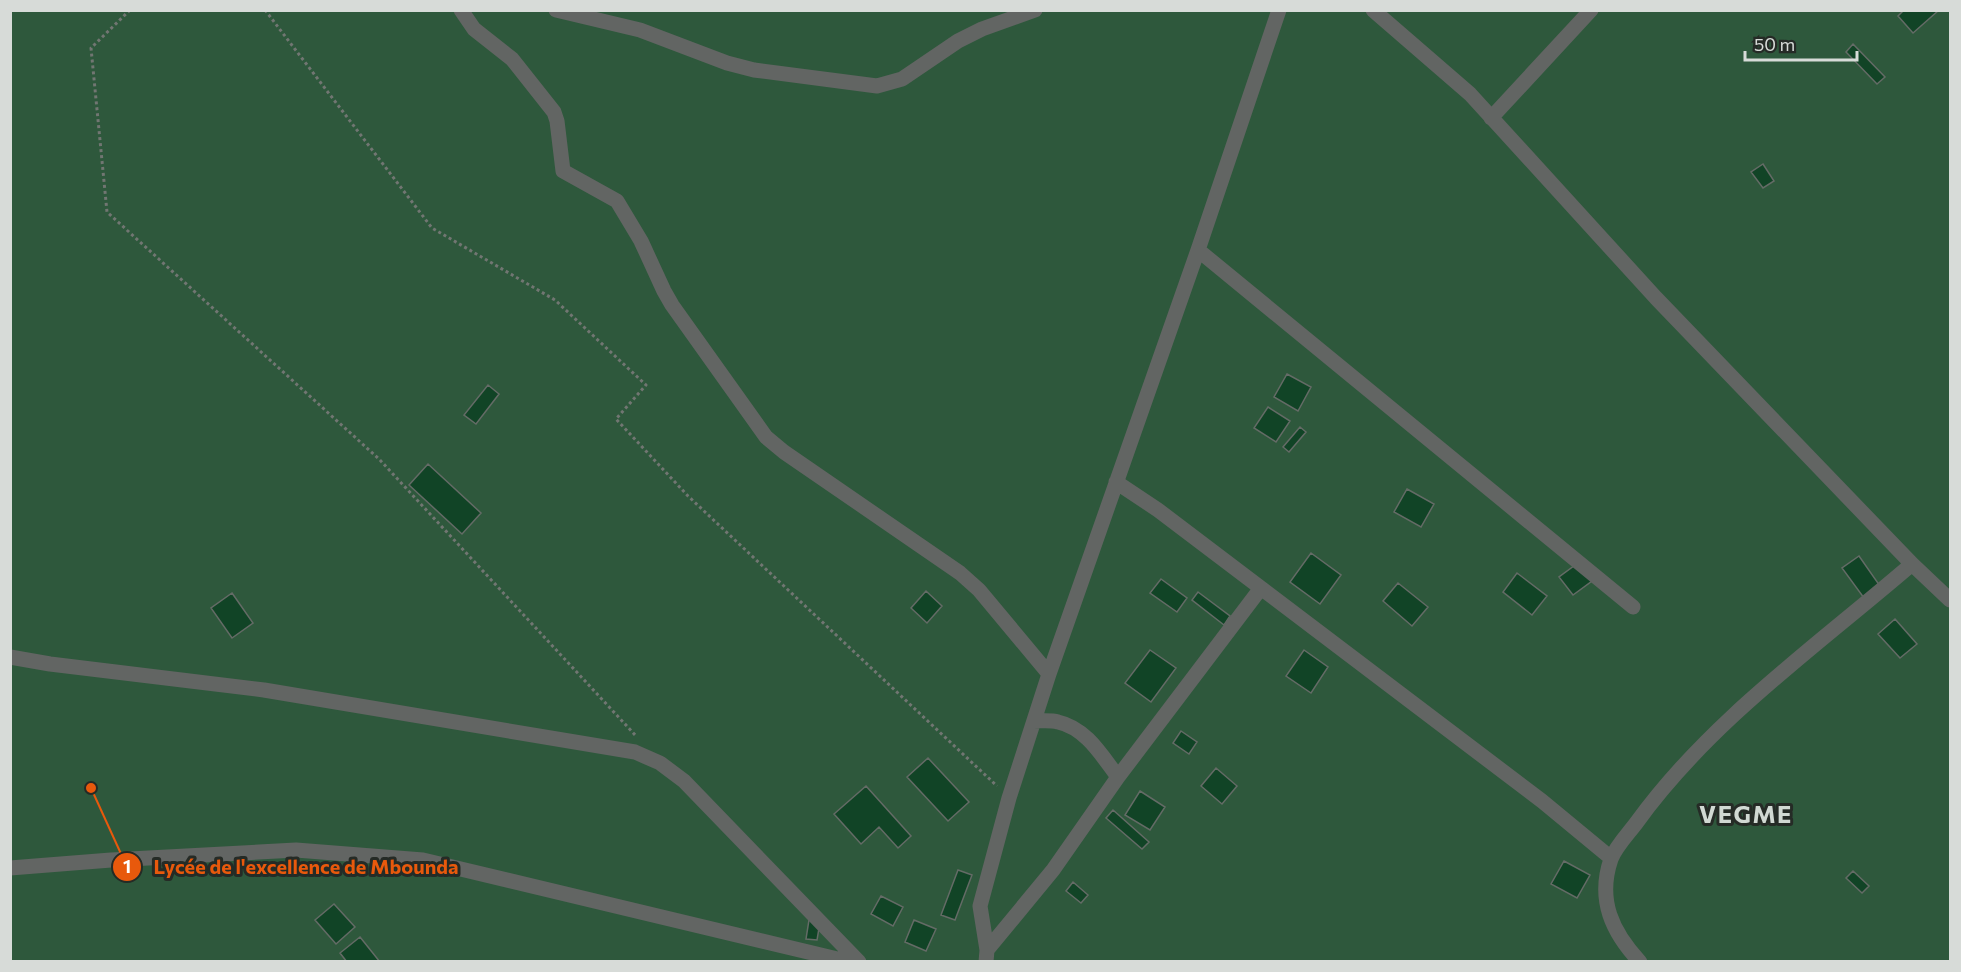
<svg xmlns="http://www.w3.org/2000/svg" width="1961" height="972" font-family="Commissioner,sans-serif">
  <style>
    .green { fill: #2e583c }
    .building { fill: #114426; stroke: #646b66; stroke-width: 1.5 }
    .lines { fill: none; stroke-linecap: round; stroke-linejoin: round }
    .path { stroke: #717672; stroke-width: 3; stroke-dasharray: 3 3; stroke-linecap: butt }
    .minor { stroke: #626563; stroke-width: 15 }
    .labels { text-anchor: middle; stroke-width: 6; stroke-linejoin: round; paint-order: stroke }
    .district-label { font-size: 24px; font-weight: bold; letter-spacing: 1.5px; fill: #d1d9d3; stroke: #252b26 }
    .leader { fill: none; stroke: #e8590c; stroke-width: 2 }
    .callout-dot { fill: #e8590c; stroke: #252b26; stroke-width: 2 }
    .mark-label { font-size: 18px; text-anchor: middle; font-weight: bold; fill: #fff }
    .callout-label { font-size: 20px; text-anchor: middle; font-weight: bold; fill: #e8590c; stroke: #252b26; stroke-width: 6; stroke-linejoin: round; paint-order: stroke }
  </style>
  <rect width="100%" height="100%" fill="#252b26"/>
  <!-- green -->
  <path class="green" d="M11 11H1950V961H11Z"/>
  <!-- building -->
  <path class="building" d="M1904 10H1939L1913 33 1898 16Z
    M1853 44 1885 77 1877 84 1846 52Z
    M1763 164 1774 181 1763 188 1751 172Z
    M1287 374 1311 387 1298 411 1274 397Z
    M488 385 499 394 476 424 464 415Z
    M1268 407 1290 421 1276 442 1254 428Z
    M1300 427 1306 432 1289 452 1283 447Z
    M428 464 481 513 462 534 409 485Z
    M1407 489 1434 504 1421 527 1394 512Z
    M1311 553 1341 575 1320 604 1290 582Z
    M1859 556 1880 586 1864 598 1842 568Z
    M1578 563 1592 581 1573 595 1559 577Z
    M1517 573 1547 596 1532 615 1503 592Z
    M1161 579 1187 598 1177 612 1150 593Z
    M1398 583 1428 607 1412 626 1383 601Z
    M926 591 942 606 927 623 911 608Z
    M1198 592 1230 616 1224 625 1192 600Z
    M232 593 253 623 232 638 211 608Z
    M1895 619 1917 644 1900 658 1878 634Z
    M1150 650 1176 668 1151 702 1125 683Z
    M1304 650 1328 667 1311 693 1286 676Z
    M1181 731 1197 742 1189 754 1173 743Z
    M928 758 969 802 948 821 907 777Z
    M1216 768 1237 786 1222 804 1201 786Z
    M866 786 911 836 898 848 879 827 861 844 834 814Z
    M1140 791 1165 807 1150 830 1125 815Z
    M1113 810 1149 842 1142 849 1106 818Z
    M1564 861 1590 875 1577 898 1551 884Z
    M958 870 972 875 955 920 941 915Z
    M1853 871 1869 886 1862 893 1846 878Z
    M1073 882 1088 895 1081 903 1066 891Z
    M881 896 903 907 893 926 871 914Z
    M334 904 355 927 336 944 315 920Z
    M809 920 820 922 817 940 806 939Z
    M914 920 936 929 926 951 905 942Z
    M360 937 380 962H347L340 953Z"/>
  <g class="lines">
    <!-- path -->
    <path class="path" d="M130 10 91 48 107 212 379 459 637 737
      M265 10 432 228 555 300 646 385 616 419 688 496 997 786"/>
    <!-- minor -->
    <path class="minor" d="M461 10 474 29 512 59 554 112 557 121 563 171 617 201 641 241 664 291 672 305 766 437 784 452 960 573 979 590 1049 674
      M556 10 640 30 727 63 754 70 877 86 902 79 958 41 982 29 1035 10
      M1373 10 1470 94 1656 298 1912 564 1950 600
      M1491 118 1591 10
      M1198 250 1633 607
      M1116 482 1158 510 1542 801 1611 858
      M10 657 50 664 264 690 635 752 660 763 684 781 859 962
      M1034 721C1042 721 1051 720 1058 722 1086 728 1102 756 1118 777
      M10 868 111 860 296 850 423 860 850 962
      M987 950 1053 870 1118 777 1261 588
      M986 962 987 950 980 906 1009 798 1049 674 1198 250 1279 10
      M1640 962C1612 932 1597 900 1611 859 1616 846 1629 833 1637 822 1710 721 1818 645 1912 564"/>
  </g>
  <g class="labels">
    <!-- district labels -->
    <g class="district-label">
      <text x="1746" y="823">VEGME</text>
    </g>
  </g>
  <!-- callouts -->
  <path class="leader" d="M91 788L127 867"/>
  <g class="callout-dot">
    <circle cx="91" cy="788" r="6"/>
    <circle cx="127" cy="867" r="15"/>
  </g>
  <g class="mark-label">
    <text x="127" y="873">1</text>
  </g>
  <g class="callout-label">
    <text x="306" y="874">Lycée de l'excellence de Mbounda</text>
  </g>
  <!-- border -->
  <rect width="1961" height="972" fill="none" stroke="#d7dbd8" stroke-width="24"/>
  <!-- scale -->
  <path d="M1745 51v9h112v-9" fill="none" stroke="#d7dbd8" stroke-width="3"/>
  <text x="1754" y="51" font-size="18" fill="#d7dbd8" stroke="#252b26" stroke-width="4.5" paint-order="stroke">50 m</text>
</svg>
